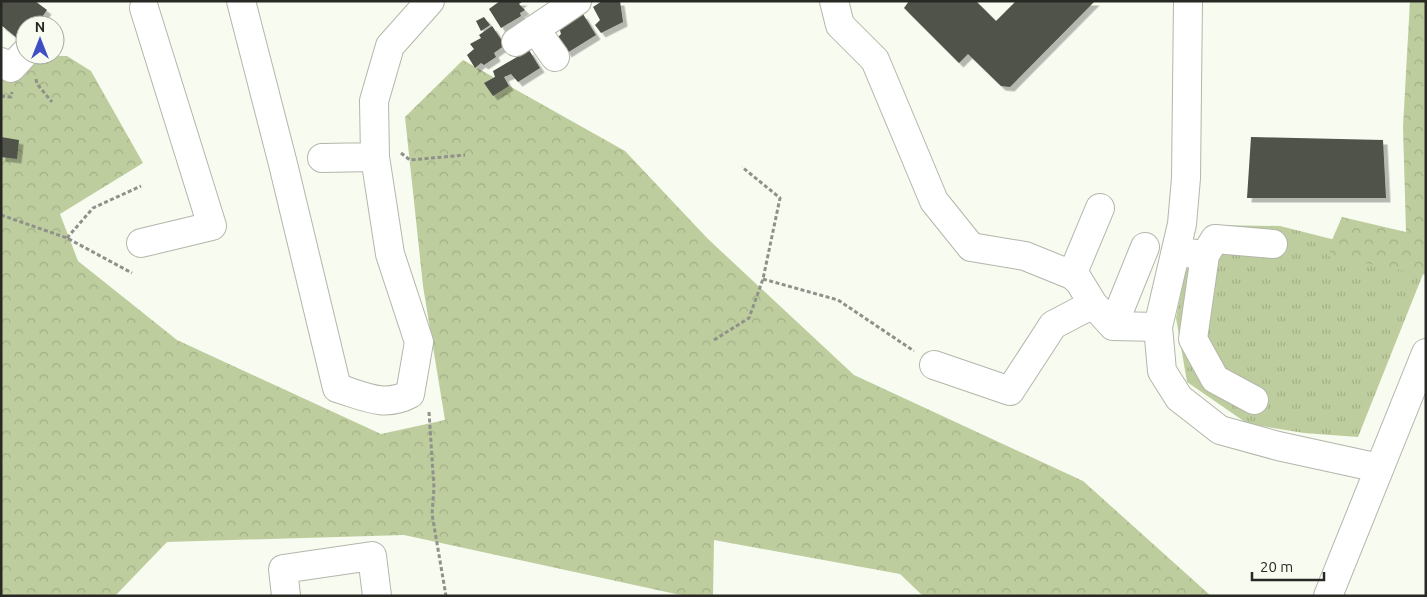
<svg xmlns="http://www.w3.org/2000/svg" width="1427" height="597" font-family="Ubuntu,sans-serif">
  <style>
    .grass { fill: url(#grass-tufts) }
    .forest { fill: url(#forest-crowns) }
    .building { fill: #4f5249; filter: url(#shadow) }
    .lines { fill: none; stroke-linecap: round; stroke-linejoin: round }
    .minor-casing { stroke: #b2b6ab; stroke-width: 30 }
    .path { stroke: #8f918a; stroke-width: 3; stroke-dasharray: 4 2.5; stroke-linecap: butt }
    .minor { stroke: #fff; stroke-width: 28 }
  </style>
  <defs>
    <pattern id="grass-tufts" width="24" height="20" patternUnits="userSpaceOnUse" patternTransform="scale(1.25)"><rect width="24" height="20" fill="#becd9d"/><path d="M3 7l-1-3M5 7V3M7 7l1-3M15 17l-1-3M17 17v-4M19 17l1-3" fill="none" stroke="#a3b087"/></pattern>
    <pattern id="forest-crowns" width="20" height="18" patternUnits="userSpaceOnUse" patternTransform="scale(1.25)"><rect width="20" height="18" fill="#becd9d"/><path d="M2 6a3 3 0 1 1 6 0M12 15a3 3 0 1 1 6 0" fill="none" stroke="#a3b087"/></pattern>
    <filter id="shadow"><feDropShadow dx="4.5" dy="4.5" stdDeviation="0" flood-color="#0004"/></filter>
  </defs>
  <rect width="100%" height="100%" fill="#f7fbf0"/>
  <!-- grass -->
  <path class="grass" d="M1213 225 1280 226 1375 250 1425 269 1358 437 1304 433 1248 424 1187 382 1176 318 1185 273Z"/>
  <!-- forest -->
  <path class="forest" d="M1410 1H1426V275L1329 256 1332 240 1342 217 1406 232 1403 127Z
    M1 50 25 55 67 56 91 71 143 163 60 214 78 261 177 340 381 434 445 420 423 286 405 117 463 60 625 151 708 239 854 375 1083 481 1211 596H923L900 574 714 540 713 596H685L404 535 167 542 115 596H1Z"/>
  <!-- building -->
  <path class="building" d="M1 1H35L47 10 42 17 46 19 39 25H25V37L19 33 17 38 1 25Z
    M500 1H523L519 4 525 10 520 13 521 16 501 28 489 9Z
    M602 1H620L623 22 601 33 595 25 600 20 593 7Z
    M909 1H976L996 21 1016 1H1095L1010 87 1001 86 968 54 959 63 904 8Z
    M583 14 596 35 567 53 558 37 561 34 559 27Z
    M484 17 490 25 481 31 476 21Z
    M492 26 505 45 494 53 496 57 484 65 481 63 475 68 467 55 474 49 470 44 481 38 479 35Z
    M529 50 540 68 518 82 511 74 504 77 509 86 493 96 484 83 495 77 493 71Z
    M1 137 19 140 17 159 1 157Z
    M1251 137 1383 140 1386 198H1247Z"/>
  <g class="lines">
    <!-- minor casing -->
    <g class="minor-casing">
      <path id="minor" d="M241 1 283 164 337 388C364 396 384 408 410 394L419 342 390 254 375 157 374 101 390 46 430 1
        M834 1 840 25 875 60 934 201 971 247 1025 256 1072 275 1079 281 1093 304 1113 326 1158 327
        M1188 1 1186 178 1182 224 1158 327 1162 371 1179 398 1220 430 1278 446 1379 468
        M535 29 555 57
        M516 42 577 1
        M1 62 11 68 25 53
        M322 158 375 157
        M141 243 212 226 144 8
        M1187 253 1205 255 1215 239 1273 244
        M1205 255 1193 339 1215 379 1254 400
        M1072 275 1100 208
        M1113 326 1145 247
        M934 365 1010 391 1053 325 1093 304
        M286 596 283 569 372 556 377 596
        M1328 596 1426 353"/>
    </g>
    <!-- path -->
    <path class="path" d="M55 36 56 35
      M36 79 37 84 52 102
      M1 96 11 97 12 92
      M401 153 410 160 465 155
      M1 215 67 238 132 273
      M67 238 93 208 141 186
      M763 279 838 300 914 351
      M714 340 749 318 763 279 780 198 742 167
      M429 412 434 488 432 514 446 596"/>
    <!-- minor -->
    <use href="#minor" class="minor"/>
  </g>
  <!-- border -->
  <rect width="1427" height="597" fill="none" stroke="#282925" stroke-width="5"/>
  <!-- north arrow -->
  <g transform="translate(40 40)"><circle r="24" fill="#f7fbf0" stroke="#a4a79f"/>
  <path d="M0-4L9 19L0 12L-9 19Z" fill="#3f4fc3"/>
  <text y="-8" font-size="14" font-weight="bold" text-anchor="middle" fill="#282925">N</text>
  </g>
  <!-- scale -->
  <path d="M1252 572v8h72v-8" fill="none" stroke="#282925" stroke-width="2.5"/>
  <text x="1260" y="572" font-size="15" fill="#282925" stroke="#f7fbf0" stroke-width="4" paint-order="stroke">20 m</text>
</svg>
